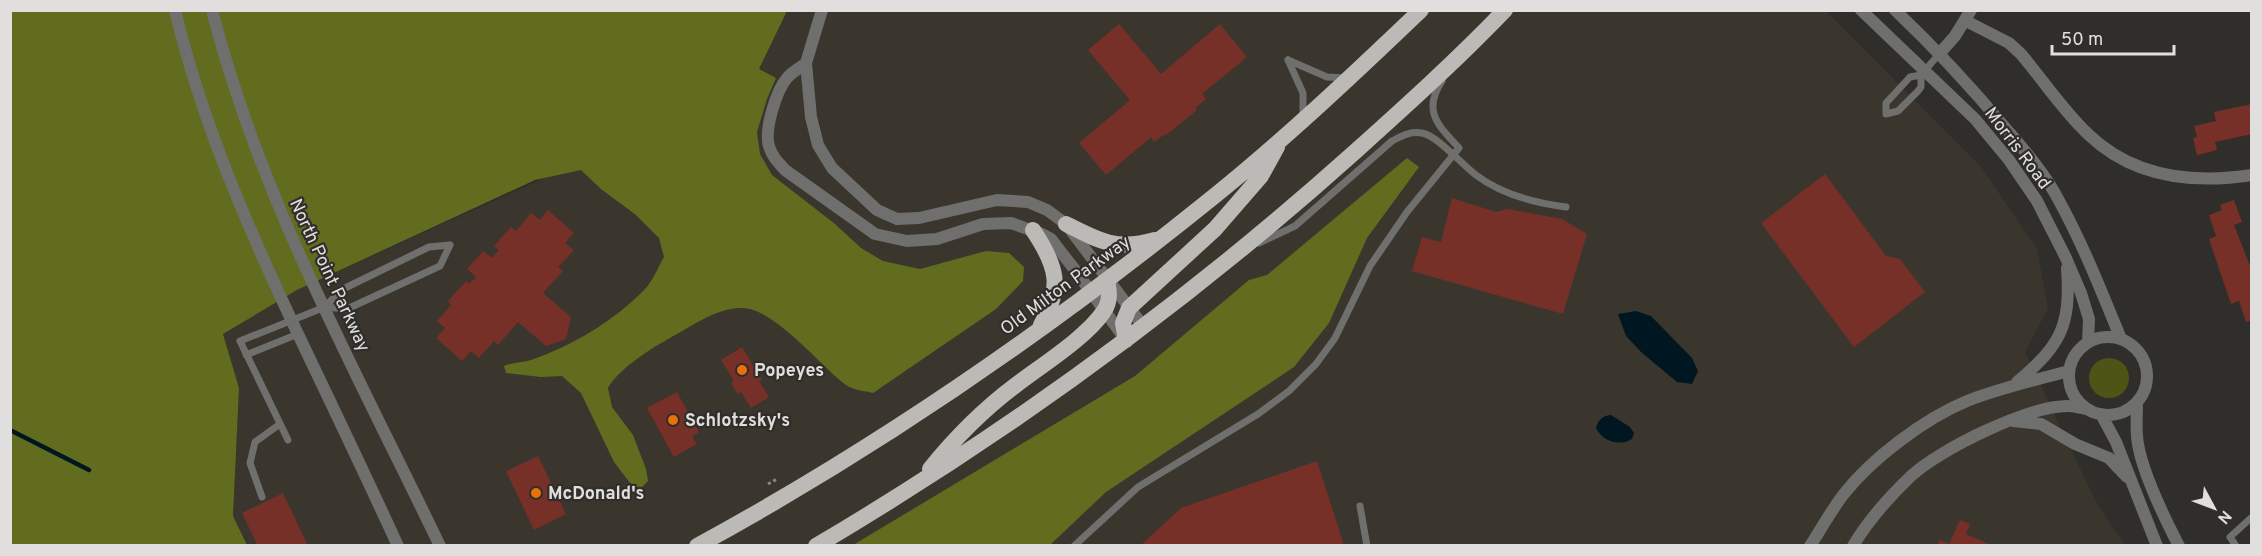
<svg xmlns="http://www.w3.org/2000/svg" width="2262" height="556" font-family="Overpass,sans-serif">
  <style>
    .built { fill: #3a362d }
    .green { fill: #4c5516 }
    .forest { fill: #616c1e }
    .water { fill: #001620 }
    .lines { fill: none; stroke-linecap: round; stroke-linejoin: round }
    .stream { stroke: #001620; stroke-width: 4.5 }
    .building { fill: #773027 }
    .path { stroke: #888684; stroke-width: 3; stroke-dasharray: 3 3; stroke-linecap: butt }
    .service { stroke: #6f6f6d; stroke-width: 7 }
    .minor { stroke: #6f6f6d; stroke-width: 12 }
    .tertiary { stroke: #6f6f6d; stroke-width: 12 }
    .trunk { stroke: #bcbab6; stroke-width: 16 }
    .food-dot { fill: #e8710a; stroke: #302e2b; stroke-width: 2 }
    .labels { text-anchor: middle; stroke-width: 4.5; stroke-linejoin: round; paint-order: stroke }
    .street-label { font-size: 18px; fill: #e0dfdd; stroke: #302e2b }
    .poi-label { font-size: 18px; font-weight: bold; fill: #e0dfdd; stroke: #302e2b; text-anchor: start }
  </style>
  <rect width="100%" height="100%" fill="#302e2b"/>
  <!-- built -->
  <path class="built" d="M787 11H1826L1981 167 2037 249 2048 308 2025 352 2096 502 2125 545H247L233 516 239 388 223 334 297 290 752 84Z"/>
  <!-- green -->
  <path class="green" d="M2089 378a20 20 0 1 1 40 0a20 20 0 1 1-40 0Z"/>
  <!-- forest -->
  <path class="forest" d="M10 11H787L759 69 776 78 767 99 757 132 760 154 772 175 835 224 861 248 883 261 920 269 986 251 1009 253 1024 267 1023 281 996 309 873 393C865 391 853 390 846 385 821 367 772 305 740 308 716 309 697 323 677 334 655 346 620 367 608 388L612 407 633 435 646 469 648 481 637 492 614 462 581 393 562 376 541 377 506 373 504 366C513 362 522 363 531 360 572 346 614 321 645 289 653 281 658 267 664 257L659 238 636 215 601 189 581 170 535 180 297 290 223 334 239 388 233 516 247 545H11Z
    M1407 158 1419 167 1367 238 1329 323 1294 367 1106 492 1050 545H853L1135 376 1249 280 1267 275Z"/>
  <!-- water -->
  <path class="water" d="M1636 311 1651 316 1692 358 1698 371 1692 384 1677 382 1641 352 1626 336 1618 314Z
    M1611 415 1630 427 1634 433 1632 439C1619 447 1602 441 1596 428 1598 420 1602 416 1611 415Z"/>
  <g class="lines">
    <!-- stream -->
    <path class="stream" d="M10 430 89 470"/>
  </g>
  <!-- building -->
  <path class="building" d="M1119 24 1161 74 1220 24 1247 57 1202 94 1206 99 1195 108 1197 110 1166 135 1165 134 1154 142 1151 137 1106 175 1079 143 1130 100 1088 50Z
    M2252 104V134L2215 142 2217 150 2197 155 2193 138 2197 137 2194 126 2216 121 2214 112Z
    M1825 174 1886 256 1900 259 1925 292 1854 347 1761 223Z
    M1452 198 1496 212 1508 209 1562 219 1587 234 1563 314 1412 271 1422 237 1441 242Z
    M2234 200 2242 222 2234 225 2252 271V320L2246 322 2239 301 2231 304 2209 239 2216 236 2209 215 2222 210 2220 205Z
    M548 210 574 233 565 243 574 250 558 267 563 271 543 293 571 317 566 339 546 346 518 322 498 345 494 341 479 358 471 351 462 361 436 338 445 328 437 321 451 305 448 301 466 281 469 284 476 277 467 269 483 251 492 258 499 250 494 246 511 227 516 231 531 213 540 220Z
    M742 347 762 380 759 381 769 397 751 408 741 392 738 394 731 383 734 381 721 360Z
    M677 392 699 432 692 436 697 444 674 457 647 408Z
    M538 456 566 514 534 530 506 471Z
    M1317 461 1344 545 1140 546 1181 508Z
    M283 493 308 546H258L242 513Z
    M1960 520 1970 524 1966 534 1993 546H1937L1940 540 1949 544Z"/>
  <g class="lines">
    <!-- path -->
    <path class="path" d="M768 484 777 479"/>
    <!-- service -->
    <path class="service" d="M1288 60 1327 77 1346 78
      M1288 60 1303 93V117
      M1921 75 1910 77 1886 103V114L1898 111 1918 91 1921 87V75L1940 53
      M1259 243 1295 226 1392 141C1402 136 1409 131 1422 133 1438 136 1461 164 1476 175 1502 195 1535 203 1566 207
      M325 307 341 290 429 247 450 245
      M246 355 298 334
      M288 440 240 341 325 307 347 309 440 266 450 245
      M262 497 250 463 255 442 280 424
      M1360 506 1367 546
      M1074 546 1138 487 1258 414 1289 391 1316 364 1335 338 1370 266 1407 212 1459 148C1438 125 1422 111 1442 81
      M2236 546 2230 537 2252 517"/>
    <!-- minor -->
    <path class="minor" d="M822 10 806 63 811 117 818 145 832 168 877 210 897 219 919 218 997 200 1028 202 1047 210 1066 224 1144 327
      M1861 10 1975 119 2009 160 2037 201 2066 258 2081 293 2089 319 2088 342
      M1895 10C1935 48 1972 88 2008 131 2025 151 2044 173 2057 197 2082 242 2101 290 2121 339
      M1966 21 2009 43 2021 54C2043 80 2064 112 2089 135 2134 178 2193 184 2252 175
      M1940 53 1955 36 1971 10
      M806 63C800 68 792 72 787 78 776 91 764 130 769 146 772 157 778 162 785 170L875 234 907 241 937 239 983 224 1011 223 1042 234 1051 239 1075 270 1125 339
      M2069 376a39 39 0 1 1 78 0a39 39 0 1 1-78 0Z
      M2017 382C2061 345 2071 326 2067 268
      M2137 403C2137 413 2136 425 2137 436 2139 467 2164 517 2179 546
      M2101 414 2116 442 2157 546
      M2013 421 2041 424 2075 444 2109 458 2127 477
      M1810 546C1821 529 1831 511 1843 495 1872 458 1924 419 1967 401 2000 388 2035 380 2069 371
      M1853 546C1869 519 1889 497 1911 476 1940 449 2030 405 2069 406 2075 406 2081 408 2087 409"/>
    <!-- tertiary -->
    <path class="tertiary" d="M175 10C202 123 248 228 297 332 331 403 365 474 398 546
      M212 10C260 199 356 371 440 546"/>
    <!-- trunk -->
    <path class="trunk" d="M1066 224C1099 241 1117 251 1155 240
      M1033 230C1057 266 1063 287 1041 325
      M1126 340 1123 323 1129 308 1215 229 1261 176 1277 147
      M930 469C955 438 984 409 1016 385 1042 365 1087 337 1104 311 1111 301 1109 290 1107 280
      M697 546C879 447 1051 328 1212 198 1284 140 1353 75 1421 10
      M816 546C1009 432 1190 300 1357 150 1407 105 1458 59 1505 10"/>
  </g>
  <!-- markers -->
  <g class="food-dot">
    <circle cx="742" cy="370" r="6"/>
    <circle cx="673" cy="420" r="6"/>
    <circle cx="536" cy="493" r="6"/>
  </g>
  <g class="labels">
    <!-- street labels -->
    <g class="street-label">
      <text transform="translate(2018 148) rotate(53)" y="6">Morris Road</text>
      <text transform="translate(330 275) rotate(65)" y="6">North Point Parkway</text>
      <text transform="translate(1065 285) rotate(-36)" y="6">Old Milton Parkway</text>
    </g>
    <!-- poi labels -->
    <g class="poi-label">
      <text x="754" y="376">Popeyes</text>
      <text x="685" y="426">Schlotzsky's</text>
      <text x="548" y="499">McDonald's</text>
    </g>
  </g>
  <!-- border -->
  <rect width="2262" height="556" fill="none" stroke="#e0dfdd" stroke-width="24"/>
  <!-- north arrow -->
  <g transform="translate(2214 508) rotate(131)" stroke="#302e2b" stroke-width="4.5" paint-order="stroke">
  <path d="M0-4.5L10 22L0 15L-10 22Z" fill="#e0dfdd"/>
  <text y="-9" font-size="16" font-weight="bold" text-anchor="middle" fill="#e0dfdd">N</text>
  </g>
  <!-- scale -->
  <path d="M2052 45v9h122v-9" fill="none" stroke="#e0dfdd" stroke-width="3"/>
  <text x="2061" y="45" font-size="18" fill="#e0dfdd" stroke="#302e2b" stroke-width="4.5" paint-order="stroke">50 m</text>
</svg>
